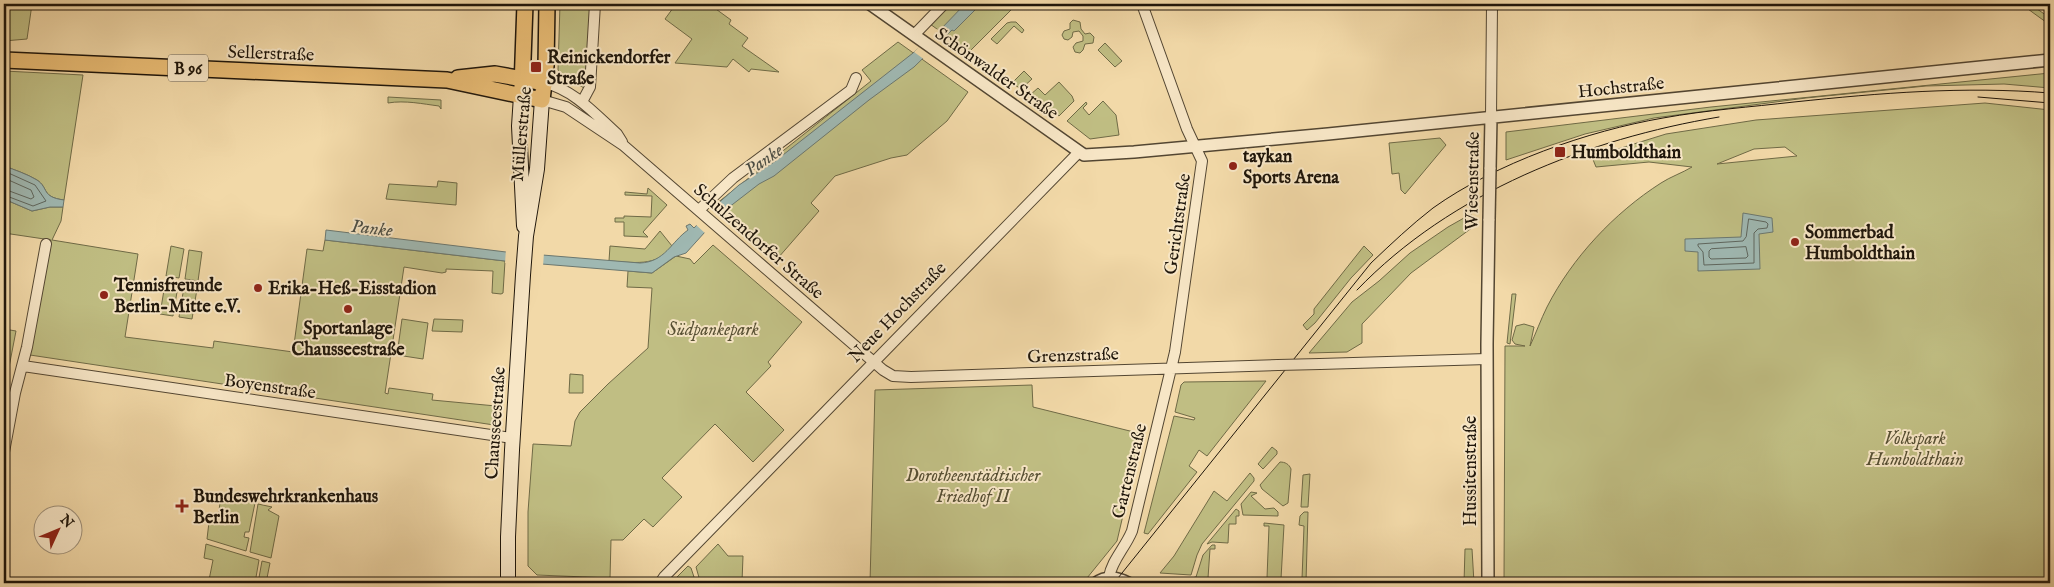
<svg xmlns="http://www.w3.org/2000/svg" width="2054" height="587" font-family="'IM FELL English',serif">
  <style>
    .green { fill: #c0be83; stroke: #6f6a46; fill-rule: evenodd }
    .water { fill: #9fb8b2; stroke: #6b776f }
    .pier { fill: #f2d9a8 }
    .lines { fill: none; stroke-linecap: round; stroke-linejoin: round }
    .shore { stroke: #5e665e; stroke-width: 1 }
    .minor-casing { stroke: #534632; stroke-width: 12 }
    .tertiary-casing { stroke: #534632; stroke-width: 14 }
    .secondary-casing { stroke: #1e150a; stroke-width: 16 }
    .primary-casing { stroke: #1e150a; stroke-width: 18 }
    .minor { stroke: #f7e6c6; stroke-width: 10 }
    .tertiary { stroke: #f7e6c6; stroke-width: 11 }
    .secondary { stroke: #f7e6c6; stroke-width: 14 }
    .primary { stroke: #e9bc74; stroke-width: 15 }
    .tram { stroke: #1e150a; stroke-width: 1 }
    .rail { stroke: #1e150a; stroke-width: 2.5; stroke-dasharray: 9 9; stroke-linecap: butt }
    .minor-bridge-casing { stroke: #534632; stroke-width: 12; stroke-linecap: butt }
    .tertiary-bridge-casing { stroke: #534632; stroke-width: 14; stroke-linecap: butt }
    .minor-bridge { stroke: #f7e6c6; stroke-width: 10 }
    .tertiary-bridge { stroke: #f7e6c6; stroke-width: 11 }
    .poi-dot { fill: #8f2418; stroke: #f7e6c6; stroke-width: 2 }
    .labels { text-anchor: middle; stroke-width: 4; stroke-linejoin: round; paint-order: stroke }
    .shield { fill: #f7e6c6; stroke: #5f5442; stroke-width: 1 }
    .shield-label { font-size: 16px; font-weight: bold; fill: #1e150a }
    .street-label { font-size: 18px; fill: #1e150a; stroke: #f7e6c6 }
    .poi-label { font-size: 18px; font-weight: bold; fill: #1e150a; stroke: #f7e6c6; text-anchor: start }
    .park-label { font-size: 18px; font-style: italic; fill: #575034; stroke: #f7e6c6 }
    .water-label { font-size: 19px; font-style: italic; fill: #4b4e45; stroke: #f7e6c6 }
  </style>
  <rect width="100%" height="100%" fill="#f2d9a8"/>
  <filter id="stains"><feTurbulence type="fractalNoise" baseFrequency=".004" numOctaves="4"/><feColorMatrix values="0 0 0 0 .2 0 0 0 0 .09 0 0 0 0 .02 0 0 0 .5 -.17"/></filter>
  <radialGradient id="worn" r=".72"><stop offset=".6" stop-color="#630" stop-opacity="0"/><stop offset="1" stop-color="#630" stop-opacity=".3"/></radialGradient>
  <!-- green -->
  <path class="green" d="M4 4H32L27 39 4 41Z
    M560 4H591L587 87 584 88 562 75 558 70Z
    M676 4H709L731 20 729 24 748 38 742 46 779 72 751 69 749 72 733 59 727 67 675 63 692 39 665 19Z
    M949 4H1017L969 52 930 24Z
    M2021 4H2030L2050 18V25Z
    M1073 20 1080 22 1081 29 1085 34 1090 33 1094 37 1093 43 1085 44 1083 50 1080 53 1075 52 1073 47 1076 43 1083 41V36L1079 31 1073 32 1072 37 1068 40 1064 39 1062 35 1064 31 1070 29V23Z
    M1011 22H1016L1024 30 1022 33 1014 26 997 44 991 39 1007 23Z
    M898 42 968 92 947 121 907 155 891 158 835 176 811 203 819 211 778 258 716 204 871 81 862 70Z
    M1105 43 1122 61 1115 67 1098 50Z
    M4 71 83 75 64 200C41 197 49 188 37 180 27 174 15 170 4 166Z
    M1024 71 1032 79 1021 89 1012 83Z
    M2050 73V88L2004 84 1926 86 1806 98 1654 118 1585 134 1506 160V132L1711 107Z
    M1059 82 1072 96 1074 101 1059 116 1030 95 1038 88 1045 95Z
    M388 97 441 100V109L439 106C423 104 405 100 388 103Z
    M1103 101 1116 115 1119 135 1090 139 1067 121 1086 102 1087 104 1083 108 1089 115Z
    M1985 103 2050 110V583H1504L1505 346H1525L1515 344 1512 340 1516 326 1524 324 1534 327 1530 346C1536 333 1541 319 1547 307 1572 258 1614 213 1661 183 1670 177 1682 173 1692 167L1649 162 1596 167 1592 157 1666 134 1756 120ZM1785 147 1797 156 1717 164 1754 149Z
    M1440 138 1446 145 1405 194 1401 190 1399 173 1392 174 1389 143Z
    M438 181 457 183 456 205 386 199 389 184 437 187Z
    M648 188 667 205 643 232 648 237 624 236V222H615V218H624V216L651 217 652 196 625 195V192L647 194Z
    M4 199 32 211 50 207H63L61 221 52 240 138 254 125 337 213 348 214 341 293 352 307 249 323 251 325 240 505 261 503 293 501 294 492 293 493 271 446 269V272L442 273 404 267 385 393 388 394 389 388 433 394 432 400 496 406 494 425 30 355 51 240 4 233Z
    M1471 214 1473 227 1411 273 1362 324V343L1347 352 1309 353 1352 302 1379 281 1410 253 1448 227Z
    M660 231 672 246C658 268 631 262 609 261L610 246 645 249Z
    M713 245 802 322 768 362 771 366 746 392 784 430 753 462 715 424 662 478 682 497 653 527 644 519 623 540H611L610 578 537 575 528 566V512L533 444 571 446 575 421 580 412 608 384 648 348 652 288 627 287 628 271 652 273 676 256 690 259 694 264Z
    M171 246 184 249 179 278 166 276Z
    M1364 246 1373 255 1351 278 1315 323 1307 330 1303 325 1314 314V309Z
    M189 250 202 252 198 281 185 279Z
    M165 284 178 286 173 316 160 314Z
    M184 287 197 289 192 319 179 317Z
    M1512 294H1516L1510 344 1507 343Z
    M402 319 428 323 423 359 397 355Z
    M434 319 463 320 462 332 432 331Z
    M4 329 16 331 4 393Z
    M570 374 583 375V393H569Z
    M1266 381 1207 456 1199 450 1189 466 1197 472 1148 534 1144 533 1174 416 1194 420 1195 418 1175 412 1181 385 1184 382Z
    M1032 385 1033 407 1142 434 1117 541 1083 583H870L875 390Z
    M1272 447 1277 451V454L1263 469 1258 464Z
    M1280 462C1285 462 1289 464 1291 469L1288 503 1283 506 1262 489 1260 485Z
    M1250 473 1254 478V481L1202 544 1197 555 1191 575 1160 573 1174 556 1214 491 1227 501Z
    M1310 474 1308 507H1301L1303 475Z
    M1251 492 1257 493 1251 496 1265 509 1274 508 1278 512V516L1243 515 1241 504Z
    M221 497 255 503 249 532H245L244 537 249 538 246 551 207 539 209 522 217 523Z
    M258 504 272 507 268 510 279 516 271 558 250 552Z
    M1236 509 1239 511V516H1236V524H1229L1228 543 1212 542 1207 544Z
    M1304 512H1308L1306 582 1297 583V580L1302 579 1304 526 1299 525 1300 516Z
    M1264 523 1284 525 1281 579 1267 578 1269 526H1264Z
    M206 544 259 560 255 583H200L201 578 209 580 213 560 204 558Z
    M718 544 728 556H743L742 582 700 581 696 567Z
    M1212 545H1215V549H1210L1208 578 1214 579 1213 583H1191V578L1196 577 1203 555Z
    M1465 549H1472L1474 583H1464Z
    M262 561 270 563 266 583H258Z
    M688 566 691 568 695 580H678L677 577Z"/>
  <!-- water -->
  <path class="water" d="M965 4H981L954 31 952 30 914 67 869 100 774 176 759 184 724 211 686 253 674 257 652 273 505 261 325 240 326 230 506 252 640 263C665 262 671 242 688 230L686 226 690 224 694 228 715 206 739 185 774 162 913 53 939 31Z
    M4 166C15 170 27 174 37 180 49 188 41 197 64 200L63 207H50L32 211 4 199Z
    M1743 213 1772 218 1773 232 1759 234 1760 269 1698 271V252L1685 251V239L1741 237Z"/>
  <!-- pier -->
  <path class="pier" d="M937 29 949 38 925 60 914 52Z
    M713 204 724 214 706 234 695 224Z
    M506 249 544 253 543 266 505 263Z"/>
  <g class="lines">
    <!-- shore -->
    <path class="shore" d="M4 171 35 185 46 201 33 206 4 195
      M4 178 31 190 34 197 31 199 4 189
      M1749 219 1766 222 1768 224 1767 228 1758 229 1754 233V263L1704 265 1703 252 1698 246V244L1743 241 1746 237Z
      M1746 247 1748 256 1746 258 1711 259 1709 257V251L1711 249Z"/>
    <!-- minor casing -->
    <g class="minor-casing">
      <path id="minor" d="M914 35 944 4
        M545 83C574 90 595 114 617 134L622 142
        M542 100 566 107 623 145 883 370 893 376 911 377 1278 365
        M582 102 590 87 595 4
        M1491 117 1492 4
        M699 210 733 178 851 90 856 78
        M1320 364 1487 359
        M23 366 512 438
        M4 452 15 393 27 347 46 244
        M1109 577C1112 560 1125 548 1132 531L1175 352 1202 161 1187 129 1142 4
        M660 583 664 577 1079 152"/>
    </g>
    <!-- tertiary casing -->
    <g class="tertiary-casing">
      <path id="tertiary" d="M870 4 1084 155 1134 152 1328 134 2050 60
        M1490 169 1491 117
        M1096 583C1107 575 1117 577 1128 583
        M1488 583 1487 344 1489 219"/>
    </g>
    <!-- secondary casing -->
    <g class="secondary-casing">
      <path id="secondary" d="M521 96 519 126 524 226
        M508 583V537L512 450 523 275 526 236 537 169 542 100"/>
    </g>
    <!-- primary casing -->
    <g class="primary-casing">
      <path id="primary" d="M4 60 447 80 542 100 546 66 547 4
        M458 78 495 74 545 83
        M522 87 525 4"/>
    </g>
    <!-- minor -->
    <use href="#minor" class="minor"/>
    <!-- tertiary -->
    <use href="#tertiary" class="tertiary"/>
    <!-- secondary -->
    <use href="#secondary" class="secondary"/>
    <!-- primary -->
    <use href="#primary" class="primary"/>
    <!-- tram -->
    <path class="tram" d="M1978 97 2050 103
      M1357 290C1451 192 1588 139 1719 117
      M1114 583 1371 263C1391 244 1411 225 1433 208 1496 163 1588 131 1663 118 1707 110 1751 107 1794 102 1880 93 1964 86 2050 93"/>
    <!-- rail -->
    <path class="rail" d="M2042 4 2050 10"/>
    <!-- minor-bridge casing -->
    <g class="minor-bridge-casing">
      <path id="minor-bridge" d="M1278 365 1320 364"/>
    </g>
    <!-- tertiary-bridge casing -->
    <g class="tertiary-bridge-casing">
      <path id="tertiary-bridge" d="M1489 219 1490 169"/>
    </g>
    <!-- minor-bridge -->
    <use href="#minor-bridge" class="minor-bridge"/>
    <!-- tertiary-bridge -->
    <use href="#tertiary-bridge" class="tertiary-bridge"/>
  </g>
  <!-- markers -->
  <g class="poi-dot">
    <rect x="530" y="61" width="12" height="12" rx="2.5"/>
    <rect x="1554" y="146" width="12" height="12" rx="2.5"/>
    <circle cx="1233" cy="166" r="5"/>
    <circle cx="1795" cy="242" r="5"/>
    <circle cx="258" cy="288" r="5"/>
    <circle cx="104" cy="295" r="5"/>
    <circle cx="348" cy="309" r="5"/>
    <path d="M179.5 498.5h5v5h5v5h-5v5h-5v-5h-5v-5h5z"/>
  </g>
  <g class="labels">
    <!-- shield labels -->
    <rect class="shield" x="168" y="54.5" width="40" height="27" rx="4"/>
    <g class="shield-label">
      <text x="188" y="74">B 96</text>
    </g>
    <!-- street labels -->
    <g class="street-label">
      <text transform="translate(271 53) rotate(2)" y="6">Sellerstraße</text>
      <text transform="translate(997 73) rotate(35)" y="6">Schönwalder Straße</text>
      <text transform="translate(1621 87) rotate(-6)" y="6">Hochstraße</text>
      <text transform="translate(521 134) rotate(-85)" y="6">Müllerstraße</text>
      <text transform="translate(1472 181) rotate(-89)" y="6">Wiesenstraße</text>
      <text transform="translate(1177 224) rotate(-82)" y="6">Gerichtstraße</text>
      <text transform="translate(759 241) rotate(41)" y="6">Schulzendorfer Straße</text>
      <text transform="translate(897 312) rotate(-46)" y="6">Neue Hochstraße</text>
      <text transform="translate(1073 355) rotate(-2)" y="6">Grenzstraße</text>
      <text transform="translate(270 386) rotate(8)" y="6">Boyenstraße</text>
      <text transform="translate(495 423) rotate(-86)" y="6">Chausseestraße</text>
      <text transform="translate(1129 471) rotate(-76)" y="6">Gartenstraße</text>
      <text transform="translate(1470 471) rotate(-90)" y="6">Hussitenstraße</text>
    </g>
    <!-- poi labels -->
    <g class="poi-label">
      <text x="547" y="63">Reinickendorfer<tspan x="547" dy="21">Straße</tspan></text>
      <text x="1571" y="158">Humboldthain</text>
      <text x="1243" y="162">taykan<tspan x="1243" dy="21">Sports Arena</tspan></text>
      <text x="1805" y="238">Sommerbad<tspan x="1805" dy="21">Humboldthain</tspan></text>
      <text x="114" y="291">Tennisfreunde<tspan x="114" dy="21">Berlin-Mitte e.V.</tspan></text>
      <text x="268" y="294">Erika-Heß-Eisstadion</text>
      <text x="348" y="334" text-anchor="middle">Sportanlage<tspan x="348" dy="21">Chausseestraße</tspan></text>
      <text x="193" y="502">Bundeswehrkrankenhaus<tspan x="193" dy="21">Berlin</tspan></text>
    </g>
    <!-- park labels -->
    <g class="park-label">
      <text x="713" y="335">Südpankepark</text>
      <text x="1915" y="444">Volkspark<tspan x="1915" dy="21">Humboldthain</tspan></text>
      <text x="973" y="481">Dorotheenstädtischer<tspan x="973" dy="21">Friedhof II</tspan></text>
    </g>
    <!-- water labels -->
    <g class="water-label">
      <text transform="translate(763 159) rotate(-35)" y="7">Panke</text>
      <text transform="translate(372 227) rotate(6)" y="7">Panke</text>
    </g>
  </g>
  <!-- margin -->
  <rect width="2054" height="587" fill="none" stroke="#f2d9a8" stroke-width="20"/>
  <rect x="5" y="5" width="2044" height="577" fill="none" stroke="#1e150a" stroke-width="2.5"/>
  <rect x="10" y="10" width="2034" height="567" fill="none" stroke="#1e150a"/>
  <!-- north arrow -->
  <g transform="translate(58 530) rotate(46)"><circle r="24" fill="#f7e6c6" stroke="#a0927b"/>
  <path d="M0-4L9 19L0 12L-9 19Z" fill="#8f2418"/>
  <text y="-8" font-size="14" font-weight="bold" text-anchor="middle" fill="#1e150a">N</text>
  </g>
  <rect width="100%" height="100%" filter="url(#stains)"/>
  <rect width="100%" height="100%" fill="url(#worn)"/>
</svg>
